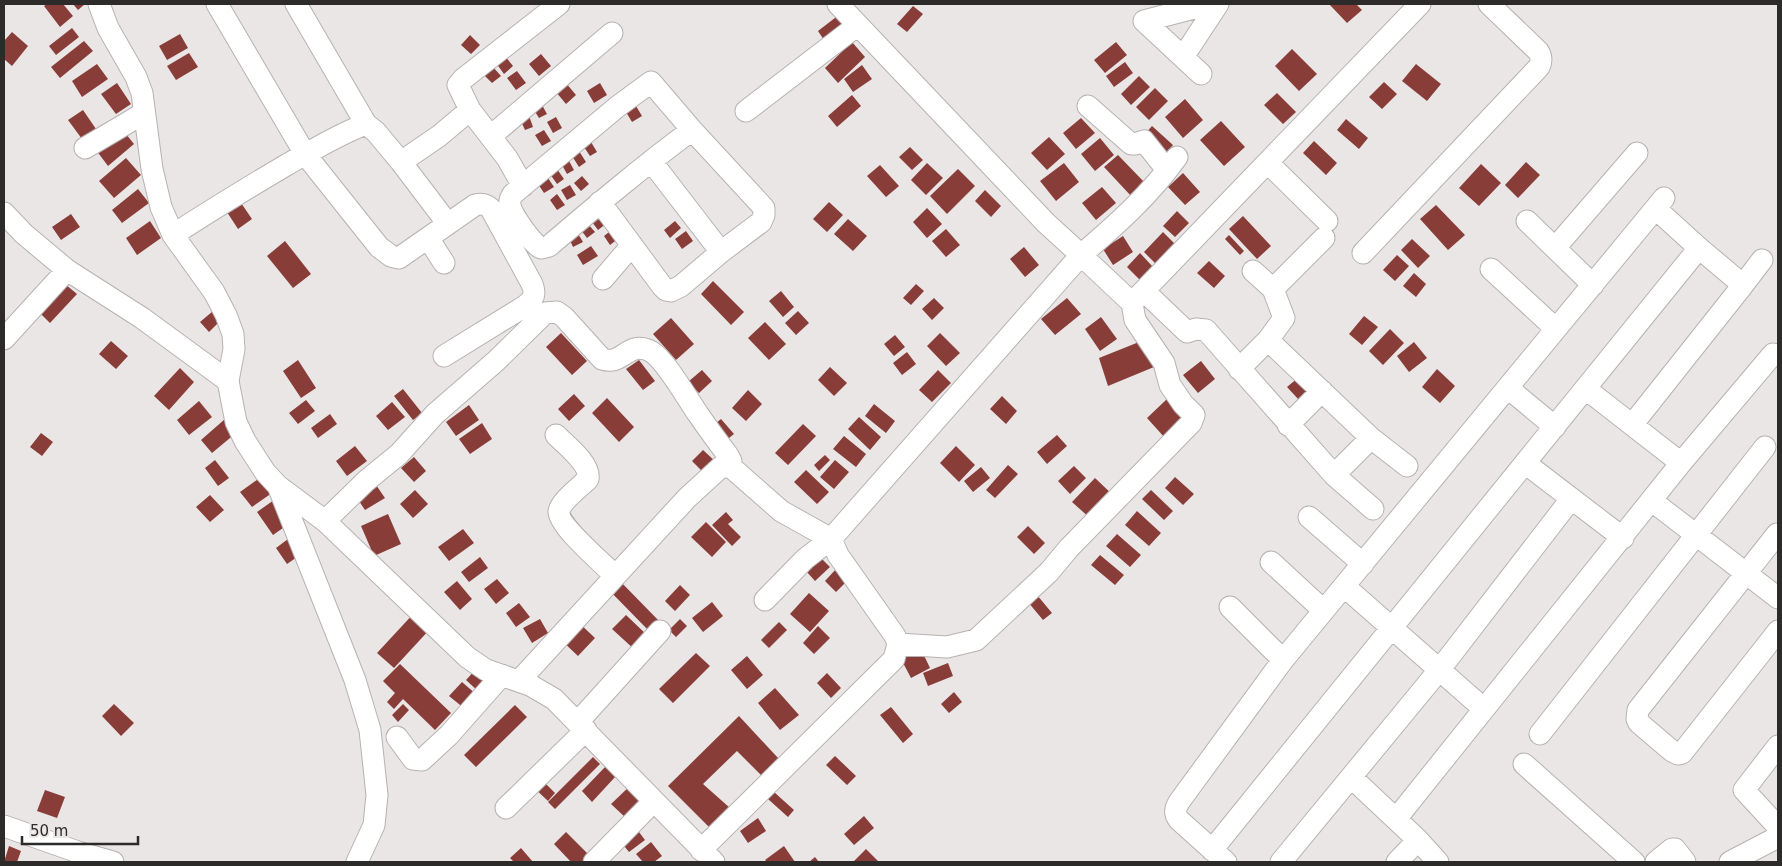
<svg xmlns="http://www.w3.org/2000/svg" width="1782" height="866" font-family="'DejaVu Sans',sans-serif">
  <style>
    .building { fill: #883d39 }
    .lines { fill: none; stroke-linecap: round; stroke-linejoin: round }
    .minor-casing { stroke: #b7b2b2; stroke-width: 23 }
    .minor { stroke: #fff; stroke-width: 21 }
  </style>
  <rect width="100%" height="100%" fill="#ebe6e6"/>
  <!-- building -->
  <path class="building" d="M47 4H63L73 16 60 27 44 6Z
    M73 4H85L78 10Z
    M1329 4H1356L1362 10 1347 23Z
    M913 6 923 14 907 32 897 24Z
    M840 14 847 24 824 40 818 31Z
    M72 28 79 37 56 55 49 46Z
    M12 32 28 46 12 66 4 59V41Z
    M180 34 188 48 167 60 159 46Z
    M470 35 480 45 471 54 461 45Z
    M84 41 93 51 60 78 51 67Z
    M852 42 865 57 838 83 825 68Z
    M1116 42 1127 55 1105 73 1094 60Z
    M1292 49 1317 74 1299 91 1275 66Z
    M189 53 198 67 176 80 167 66Z
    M541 54 551 66 539 76 529 64Z
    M505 56 513 66 504 74 496 63Z
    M1125 62 1133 73 1114 87 1106 76Z
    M97 64 108 79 82 97 72 81Z
    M1416 64 1441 84 1427 101 1402 81Z
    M862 65 872 79 853 92 844 79Z
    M493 67 501 76 492 83 484 75Z
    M517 71 526 83 516 90 507 78Z
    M1139 76 1150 87 1131 105 1121 94Z
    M1384 82 1397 94 1382 109 1369 97Z
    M117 83 131 104 116 114 101 94Z
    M566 83 576 95 566 104 556 92Z
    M600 83 607 95 594 103 587 91Z
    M1155 88 1168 101 1149 120 1136 107Z
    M1277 93 1296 112 1283 124 1264 105Z
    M852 95 861 106 837 127 828 116Z
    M1185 99 1203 120 1183 138 1165 117Z
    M542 105 547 114 539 118 534 110Z
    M636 106 642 116 632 122 626 112Z
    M83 110 96 129 82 139 68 120Z
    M528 113 533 127 525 130 519 117Z
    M556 117 562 128 553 133 547 122Z
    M1081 118 1095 133 1076 149 1063 133Z
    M1346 119 1368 138 1359 149 1337 130Z
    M1221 121 1245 147 1224 166 1200 140Z
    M1152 126 1173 145 1165 154 1144 135Z
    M122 129 134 144 108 166 96 150Z
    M544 130 551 141 542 146 535 135Z
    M1049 137 1065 154 1047 170 1031 153Z
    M1100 138 1114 155 1095 171 1081 154Z
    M1314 141 1337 163 1326 175 1303 153Z
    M591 142 597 152 590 156 584 147Z
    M910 147 923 160 912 170 899 157Z
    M579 151 586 162 579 167 572 156Z
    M1118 155 1146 184 1132 197 1104 167Z
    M126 158 141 175 114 198 99 181Z
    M569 161 574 170 567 174 562 165Z
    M1526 162 1540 175 1518 198 1505 185Z
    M927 163 943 178 926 195 911 180Z
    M1064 163 1079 182 1056 201 1040 181Z
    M1481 164 1501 183 1479 206 1459 188Z
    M880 165 899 186 886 197 867 176Z
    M557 169 564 179 557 184 550 174Z
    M958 169 975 186 947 214 930 196Z
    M1183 173 1200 192 1185 205 1168 187Z
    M582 176 589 184 581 191 574 183Z
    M548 178 554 187 544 193 538 184Z
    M570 185 576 195 567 200 561 190Z
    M1102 187 1116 203 1096 220 1082 203Z
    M138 189 149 203 122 223 112 210Z
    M985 190 1001 206 991 217 975 201Z
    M557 194 565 205 557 210 550 200Z
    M239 200 252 219 238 229 225 209Z
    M829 202 843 215 827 232 813 219Z
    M1436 205 1465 235 1448 250 1420 219Z
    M927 208 942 224 927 238 913 222Z
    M1177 211 1189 223 1175 237 1163 226Z
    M71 214 80 227 61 240 52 227Z
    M600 215 607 223 598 230 592 222Z
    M1243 216 1271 246 1257 259 1229 229Z
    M848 219 867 236 853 251 834 234Z
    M150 221 161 238 137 255 126 238Z
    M675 221 681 228 670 238 664 230Z
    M588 224 595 232 587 238 581 230Z
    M613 229 619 238 610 245 604 236Z
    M946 229 960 245 946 257 932 241Z
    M686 231 693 241 682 249 675 239Z
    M577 232 583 242 573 247 568 236Z
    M1163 232 1176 245 1157 265 1144 252Z
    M1229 235 1244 251 1240 255 1225 239Z
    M1123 236 1133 252 1113 265 1103 249Z
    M1412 239 1430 256 1418 268 1401 250Z
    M285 241 311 274 293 288 267 256Z
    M591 246 598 256 583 265 577 255Z
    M1024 247 1039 265 1025 277 1010 259Z
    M1140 253 1153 267 1140 280 1127 267Z
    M1397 255 1409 266 1395 281 1383 270Z
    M1209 261 1225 276 1214 288 1197 273Z
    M1414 273 1426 284 1416 297 1403 286Z
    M713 281 744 312 731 325 701 294Z
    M65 284 77 294 50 323 39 312Z
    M916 284 924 291 911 305 903 298Z
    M781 291 794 307 783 317 769 301Z
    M934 298 944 308 932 320 922 309Z
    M1067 298 1081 314 1055 335 1041 319Z
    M213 311 221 320 209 332 200 322Z
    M798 311 809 323 796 335 785 323Z
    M1364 316 1378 327 1362 345 1349 334Z
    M1101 317 1117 339 1100 351 1085 329Z
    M671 318 694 344 676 360 653 334Z
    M765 322 786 344 769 360 748 338Z
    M1390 329 1404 343 1383 365 1369 351Z
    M561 333 587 361 572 375 546 347Z
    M940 333 960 353 946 366 927 346Z
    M895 335 905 347 894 356 884 344Z
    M1144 340 1154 367 1108 386 1099 358Z
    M111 341 128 356 116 369 99 354Z
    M1414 342 1427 358 1409 372 1397 356Z
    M907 352 916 364 902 375 893 363Z
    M298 360 316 388 301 398 283 371Z
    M639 360 655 381 643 390 626 369Z
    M1201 361 1215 379 1198 393 1183 375Z
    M830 367 847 383 834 396 818 380Z
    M180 368 194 382 169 410 154 396Z
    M1437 369 1455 386 1440 403 1422 387Z
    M702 370 712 381 699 393 688 382Z
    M938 370 951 383 932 402 919 390Z
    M1299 377 1311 389 1299 400 1287 387Z
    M403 389 422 413 413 420 394 396Z
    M748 390 762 404 746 421 732 408Z
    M574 394 585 406 569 421 558 409Z
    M1002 396 1017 411 1006 424 990 409Z
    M607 398 634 427 619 442 592 413Z
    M1167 399 1185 419 1165 438 1147 418Z
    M306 400 315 411 298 424 289 413Z
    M199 401 212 417 189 435 177 420Z
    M392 402 405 417 388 430 376 416Z
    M874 404 895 421 886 433 865 416Z
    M469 405 479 420 456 436 446 422Z
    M330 414 337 424 318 438 311 428Z
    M859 417 881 437 870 450 848 429Z
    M225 419 236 433 212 453 201 440Z
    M721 419 734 434 724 442 711 427Z
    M482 423 492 439 470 454 459 439Z
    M803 424 816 436 788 465 775 453Z
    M41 433 53 442 42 456 30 447Z
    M1057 435 1067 446 1047 464 1037 452Z
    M844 436 866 454 856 467 833 449Z
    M355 446 367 461 347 476 336 461Z
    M956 446 975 465 959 482 940 463Z
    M703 450 716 462 704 473 692 461Z
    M825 455 830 460 819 471 814 465Z
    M414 457 426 471 414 482 401 468Z
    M215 460 229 478 218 486 205 468Z
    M835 460 849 472 834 489 820 477Z
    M1008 465 1018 474 995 498 986 490Z
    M1074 466 1086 478 1070 494 1058 481Z
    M981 467 990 478 973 492 964 481Z
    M806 470 829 492 817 504 794 482Z
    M261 477 272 493 252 507 240 492Z
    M1175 477 1194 494 1183 505 1165 488Z
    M1095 478 1115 497 1091 519 1072 502Z
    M374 482 385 498 365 510 355 495Z
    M415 490 428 504 413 518 400 504Z
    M1151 490 1173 511 1164 520 1142 499Z
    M210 495 224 510 210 522 196 507Z
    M274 500 290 523 273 535 257 512Z
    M1137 511 1161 533 1149 546 1125 525Z
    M726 512 733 520 728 524 741 537 732 546 712 525Z
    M388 514 401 544 374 556 361 526Z
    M706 522 726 542 712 557 691 537Z
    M1028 526 1045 543 1034 554 1017 537Z
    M463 529 474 543 449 561 438 547Z
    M1117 534 1141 555 1130 567 1106 546Z
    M292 536 303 553 287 564 276 548Z
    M1100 555 1124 575 1115 585 1091 565Z
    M480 557 488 568 469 582 461 572Z
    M820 557 830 567 815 581 806 571Z
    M836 569 848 580 836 592 825 581Z
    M617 578 660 622 650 632 606 587Z
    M497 579 509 593 496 604 484 589Z
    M457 581 472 599 460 610 444 592Z
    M680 585 690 595 675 611 665 601Z
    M809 593 829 611 810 632 790 614Z
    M1037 595 1052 613 1043 620 1028 602Z
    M712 602 723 616 703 632 692 618Z
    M519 603 530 617 516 627 506 613Z
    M415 612 431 628 394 668 377 653Z
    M626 615 648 636 635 650 612 629Z
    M540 619 548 633 532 643 523 628Z
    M680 619 687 626 676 637 669 630Z
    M577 621 595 638 578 656 560 639Z
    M779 622 787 630 769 648 761 640Z
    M818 626 830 638 814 654 803 643Z
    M920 647 930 668 911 678 900 657Z
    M696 653 710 666 673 703 659 689Z
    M747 656 763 675 747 689 731 670Z
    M948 663 953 676 928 686 923 673Z
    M400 664 451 713 435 730 403 699 394 709 387 702 395 693 383 681Z
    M477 668 490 681 479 692 466 680Z
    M827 673 841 688 831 698 817 683Z
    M462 682 477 695 465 709 449 696Z
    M775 688 799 715 780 730 758 703Z
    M954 692 962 702 949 713 941 704Z
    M114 704 134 723 121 736 102 716Z
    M403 704 409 710 398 722 392 715Z
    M515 705 527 717 476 767 464 755Z
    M891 707 913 734 903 743 880 715Z
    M739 716 779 759 762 776 737 751 703 784 730 808 711 829 668 786Z
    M835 756 856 776 847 785 826 765Z
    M593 757 600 764 555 809 548 802Z
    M606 766 616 776 592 802 582 791Z
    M539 777 555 793 548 801 531 785Z
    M631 785 646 800 627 819 611 804Z
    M45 790 65 797 57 818 37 811Z
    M774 792 794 810 788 817 768 799Z
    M864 816 874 828 854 845 844 834Z
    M758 818 766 831 748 843 740 831Z
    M636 828 645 840 629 852 620 841Z
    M566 832 589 855 582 862H571L554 844Z
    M651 842 662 856 654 862H643L636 854Z
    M9 846 21 851 17 862H4Z
    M784 846 795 862H767L765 860Z
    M521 848 533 862H514L510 858Z
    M866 849 879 862H853Z
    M815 857 819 862H809Z"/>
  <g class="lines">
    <!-- minor casing -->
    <g class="minor-casing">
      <path id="minor" d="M99 4 108 28 136 77 142 93 152 169 161 207 173 235 214 292 226 315 233 334 234 349 228 381 236 422 245 441 265 472 278 486 325 521 467 657 486 670 530 685 554 699 714 862
        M217 4 305 154 379 247 391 256 399 258 475 205C482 203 486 204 491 209L532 284C536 294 534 299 525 306L444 356
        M296 4 366 124
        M838 4 1046 223 1081 255C1116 225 1150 195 1177 157
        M1183 57 1218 4
        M1201 74 1144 21 1209 4
        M1088 106 1131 144H1135L1144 141 1167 170
        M746 111 858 25
        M491 136 612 33
        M85 148 144 113
        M651 161 721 252
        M401 162 448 224
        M1268 163 1327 221
        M523 186 507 158 470 110 458 85 463 79 559 4
        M600 202 662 286 666 290 671 291 681 286 721 252 761 222 764 215V208L692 130 651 82 617 107 513 194C511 197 509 201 510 205 511 214 533 245 541 248L549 246C596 206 643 166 692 130
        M4 213 24 234 67 270 142 318 228 381
        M1527 221 1593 285
        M173 235C211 210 249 187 288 164 313 150 339 134 366 124L376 132 401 162 439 136 470 110
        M428 238 444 263
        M1555 248 1637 153
        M1363 253 1539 67C1542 61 1542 57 1538 51L1489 4
        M1491 269 1556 329
        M603 279 632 245
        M1743 285 1762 260
        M1273 289 1324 238
        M1144 291 1187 332 1196 329 1206 330 1334 475 1373 509
        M4 339 67 270
        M1268 340 1371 438 1407 466
        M1239 369 1268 340 1284 318 1273 289 1253 271
        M1508 388 1555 427
        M1586 389 1681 463
        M1288 425 1322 391
        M1632 425 1743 285 1699 248 1656 209
        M556 435C566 445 591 464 588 479 581 486 561 501 559 511 557 525 605 565 615 576
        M1334 475 1371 438
        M278 486 355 680 370 730 377 795 374 825 357 862
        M1652 501 1778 598
        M1309 517 1363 564
        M325 521 366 481 399 454 435 414 496 361 545 313 557 312 564 317 602 359C623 366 626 342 648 350 663 355 688 400 698 414 707 427 717 441 727 454L731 461V467
        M1777 534 1638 710 1637 719 1639 723 1672 751 1678 754 1682 753 1778 631
        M1623 538 1525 463 1699 248
        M1271 562 1323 610
        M1344 586 1484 709
        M1230 607 1283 660
        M898 644 947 647 976 640 1049 572 1069 548 1191 423 1194 415 1183 404 1170 385 1164 363 1135 320 1132 303
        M519 681 687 498 722 466 731 467 781 511 831 539 805 559 765 600
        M578 722 660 631
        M1540 734 1765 447
        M397 737 413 759 422 760 449 735 502 675
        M1778 746 1744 790 1778 827
        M1524 764 1634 862
        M1351 777 1418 840 1438 862
        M506 808 586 730
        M1396 819 1681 463 1773 354
        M4 826 78 852 113 862
        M701 850 894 659 898 644 895 636 838 555 831 539 1081 255 1132 303 1420 4
        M1212 850 1525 463
        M594 862 654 801
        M1226 862 1179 820C1174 813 1175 809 1179 802L1283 660 1664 198
        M1281 862 1440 669 1571 499
        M1397 862 1418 840
        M1656 862 1672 849H1675L1685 862
        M1730 862 1778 837"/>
    </g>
    <!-- minor -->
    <use href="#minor" class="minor"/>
  </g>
  <!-- border -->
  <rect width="1782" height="866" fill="none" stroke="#2c2b2a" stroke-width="10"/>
  <!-- scale -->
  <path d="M22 836v8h116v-8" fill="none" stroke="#2c2b2a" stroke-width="2.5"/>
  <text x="30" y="836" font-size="15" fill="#2c2b2a" stroke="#ebe6e6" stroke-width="4" paint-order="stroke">50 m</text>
</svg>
